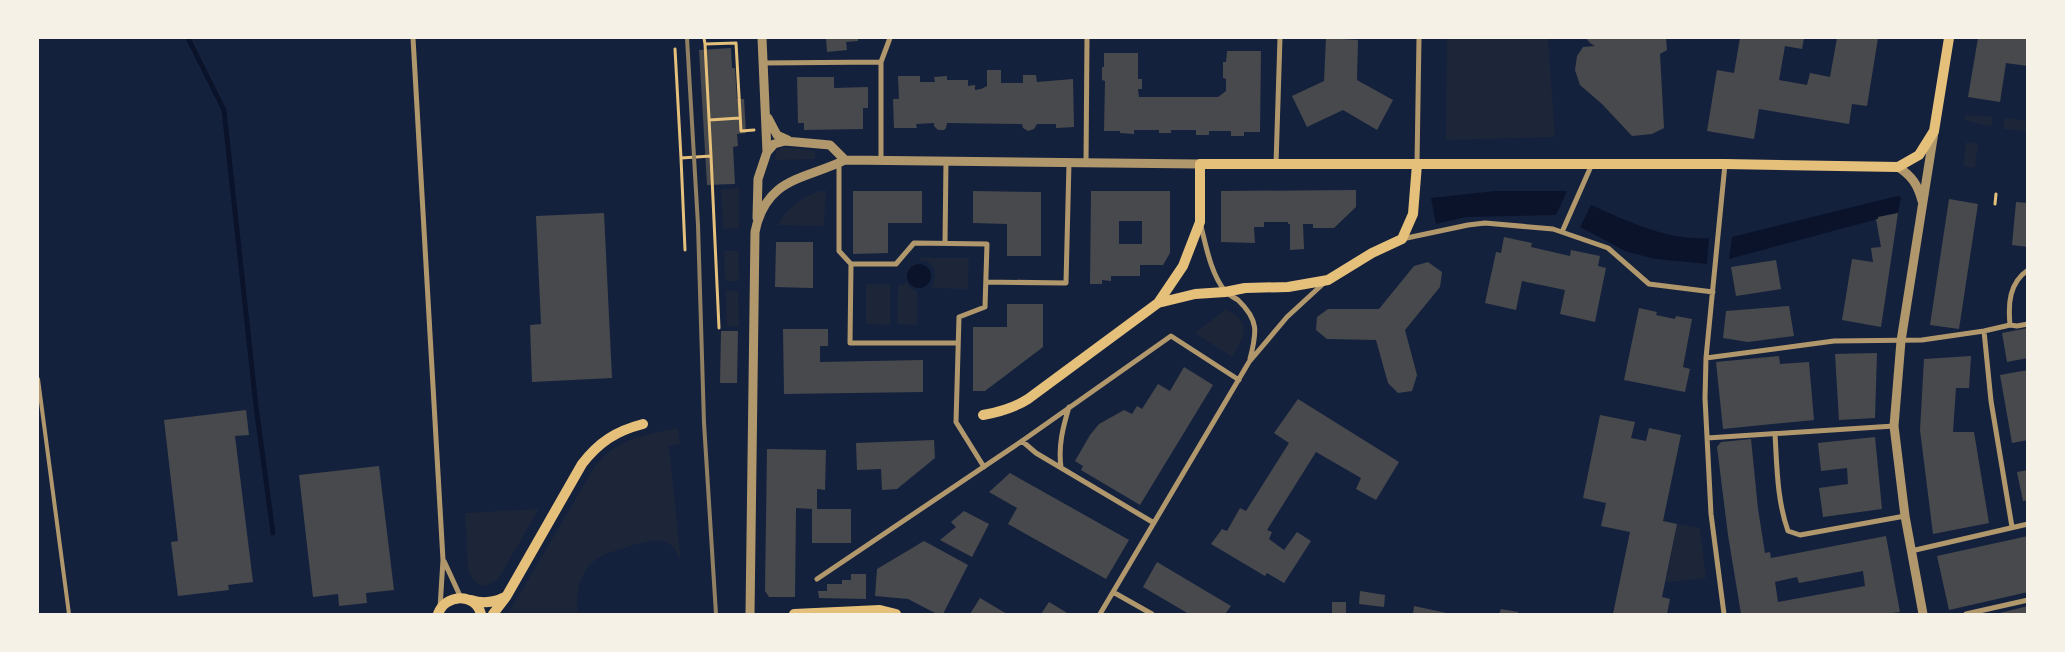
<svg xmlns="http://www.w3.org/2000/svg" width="2065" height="652" font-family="'PT Sans Narrow',sans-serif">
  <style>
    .green { fill: #1d2539 }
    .water { fill: #0b132b }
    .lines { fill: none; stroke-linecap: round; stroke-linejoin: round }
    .stream { stroke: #0b132b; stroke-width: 5 }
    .building { fill: #48494c; fill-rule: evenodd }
    .path { stroke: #e5c07b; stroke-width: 3 }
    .service { stroke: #b1986c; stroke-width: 4 }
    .minor { stroke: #b1986c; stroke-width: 5 }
    .tertiary { stroke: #b1986c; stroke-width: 9 }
    .secondary { stroke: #e5c07b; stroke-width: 10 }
    .rail { stroke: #918062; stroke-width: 4 }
  </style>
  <rect width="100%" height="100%" fill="#14213d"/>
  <!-- green -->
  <path class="green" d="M1447 38H1548L1555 137 1446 140Z
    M1965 115 1993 117 1991 127 1965 120Z
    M2005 118 2027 121V131L2003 129Z
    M1966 142 1978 144 1975 168 1963 166Z
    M783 147 815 151V159L775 160 776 151Z
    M739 188V228L723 229 721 189Z
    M826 190 824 226 778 225C788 206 805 194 826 190Z
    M724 251H738L739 281H725Z
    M921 258H969L968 289 931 288C937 277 937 269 927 261L919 260Z
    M906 281 910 288 917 291V325L897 324 898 285H903Z
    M866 284H890V325L866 324Z
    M726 290 738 291 739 327 727 326Z
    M1226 309C1251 322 1246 335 1232 357L1195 333Z
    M678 428 680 444 669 446 681 562C678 554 674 545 665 542 654 538 641 543 630 546 619 550 604 553 594 561 579 572 575 597 578 614H508L595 466C601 460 606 453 613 449 632 436 656 432 678 428Z
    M539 509 498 579 486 586C475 585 470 577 468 567L465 513Z
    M1677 524 1700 528 1706 578 1666 582Z"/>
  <!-- water -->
  <path class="water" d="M1495 191H1567L1556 215 1466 217 1436 224 1431 198Z
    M1897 196 1901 197 1898 213 1878 217V219L1729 259 1732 237Z
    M1591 205C1627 221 1668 241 1709 238L1707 264 1656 259 1627 252 1580 227Z
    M907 276a12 12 0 1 1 24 0a12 12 0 1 1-24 0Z"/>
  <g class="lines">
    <!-- stream -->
    <path class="stream" d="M188 38 224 110 256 406 273 533"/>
  </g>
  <!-- building -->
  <path class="building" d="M826 38H858V41L846 42 847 50 827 52Z
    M1326 38 1358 40 1357 80 1393 100 1377 130 1343 110 1307 127 1292 96 1324 81Z
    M1586 38H1666L1667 50 1660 54 1664 128 1652 134 1632 136 1602 104 1580 85 1575 70 1577 56 1583 47 1595 46 1590 43Z
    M1740 38H1804L1802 49 1785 46 1779 80 1807 85 1810 73 1830 77 1837 38H1878L1867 106 1852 104 1849 124 1759 109 1754 139 1707 131 1717 70 1734 73Z
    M1978 38H2028V66L2006 63 2000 102 1968 97Z
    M731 48 732 68H735L737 99H744L746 133 737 134 738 146 733 147 735 184 707 185 699 50Z
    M1227 51H1261L1260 132H1244V136H1231V131H1209V135H1196V130H1171V133H1159V130H1134V134L1120 133V131H1104L1105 81 1102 80V67H1104V53H1138V79H1142V89H1138L1139 97H1218L1226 91V79L1223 78V62H1226Z
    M987 70H1001V83H1023V75H1036L1037 82 1073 79 1074 127 1056 128V124H1037L1034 129 1028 131 1023 128 1022 124 947 123 946 128 944 130H938L934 126V123L916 124 917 128H894L893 99H899L898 76H920V82H935L934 77 947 76V80H968V86L975 85V90L981 89 987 86Z
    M797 77H834V88L868 87V108H863V129L804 130V123H798Z
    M1356 190V207L1334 228H1313V224H1303L1304 249 1290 250V224H1288V222H1264V227H1254L1255 243 1221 242V191Z
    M853 191H922V223H888V253L853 254Z
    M973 191 1041 192V256H1007V224L973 223Z
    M1091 191H1170V253L1163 265H1140V276H1111V281L1102 280V284H1090ZM1119 221H1142V244H1119Z
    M1949 199 1978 204 1959 329 1930 325Z
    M2016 202 2028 203V247L2012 245Z
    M604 213 612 378 532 382 530 325 541 324 536 216Z
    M1898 213 1881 327 1842 320 1852 259 1873 262 1871 248 1881 247 1876 219H1878V217Z
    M1504 237 1532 243 1531 247 1570 256 1571 250 1600 256 1598 266 1606 268 1595 322 1560 314 1565 290 1522 281 1516 310 1485 303 1496 252 1501 253Z
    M776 242H813V288L775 287Z
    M1776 260 1781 289 1736 296 1731 267Z
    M1428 262 1442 272 1440 287 1405 330 1417 375 1412 391 1398 393 1388 383 1376 340 1327 339 1316 330 1317 317 1328 309H1379L1414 266Z
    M1007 304H1043V347L985 391H973V327H1007Z
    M1789 306 1794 336 1748 342 1723 338 1726 311Z
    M1639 308 1657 312 1656 315 1675 319 1676 316 1692 319 1683 367 1690 369 1685 392 1624 380Z
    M2028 328V358L2007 362 2002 333Z
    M783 329H828V346H820V362L923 360V392L784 394Z
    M721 331H738L737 383H720Z
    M1877 353 1875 418 1839 420 1835 354Z
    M1779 356 1780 364 1809 362 1814 420 1723 429 1716 362Z
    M1971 356 1969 388H1956L1953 432H1974L1989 523 1933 534 1920 430 1924 359Z
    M1184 367 1213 385 1140 505 1081 470 1083 466 1075 461 1090 435 1099 424 1124 410 1132 414 1137 406 1142 409 1158 384 1170 391Z
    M2028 370V440L2012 443 2000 375Z
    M1298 399 1399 462 1376 500 1356 489 1361 478 1316 452 1267 530 1272 532 1269 539 1284 550 1297 532 1311 541 1284 583 1267 573 1265 576 1211 544 1222 529 1227 531 1240 508 1246 511 1289 443 1274 433Z
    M246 410 249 435 235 436 253 582 228 585 229 590 178 596 171 542 178 541 164 420Z
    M1600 415 1635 422 1631 438 1646 441 1649 428 1681 435 1663 521 1677 524 1662 597 1670 599 1667 614H1613L1630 532 1601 526 1606 503 1583 498Z
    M1875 437 1882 509 1823 517 1819 488 1848 484 1847 468 1821 471 1818 443Z
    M1751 439 1758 509 1765 553 1770 552 1771 558 1886 536 1900 612 1884 614H1741L1728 535 1717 447 1721 442ZM1863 571 1865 586 1778 602 1775 582 1797 577 1799 583Z
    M934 440 935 458 897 489 882 490 881 469 857 470 856 443Z
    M767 449 826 450 825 490 817 489V509H851V543H812V509L796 508 795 597H769L765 591Z
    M379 466 394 590 366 593 367 603 339 606 338 594 313 597 299 475Z
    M2028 470V500L2023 501 2017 472Z
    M1010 473 1129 540 1106 579 1008 524 1017 508 989 492Z
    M964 511 989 524 972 557 940 540 956 527 951 522Z
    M2028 536V592L1949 610 1937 556Z
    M924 541 968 565 943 614H937L908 599 875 596 877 569Z
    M1157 562 1231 606 1225 614H1189L1143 587Z
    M851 574H866V599L819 598 818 591H827V584H842V580H851Z
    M1360 591 1385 595 1384 607 1359 604Z
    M980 598 1007 614H970Z
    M1049 602 1069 614H1041Z
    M1332 602H1346V614H1332Z
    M1414 606 1451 614H1413Z
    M2028 606V614H1996Z
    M1501 609 1518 612V614H1499Z"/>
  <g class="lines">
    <!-- path -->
    <path class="path" d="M704 38 705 44
      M675 49 681 158
      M709 120 740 118
      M711 156 719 328
      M1995 204 1996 194
      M685 250 681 158 711 156 705 44 736 43 741 131 754 130"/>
    <!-- service -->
    <path class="service" d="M38 379 69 614"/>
    <!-- minor -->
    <path class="minor" d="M413 38 443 560 440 608
      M763 63 881 62
      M881 160V62L890 38
      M839 163V251L851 264H896L914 243 987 244 985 307 959 317 956 422 984 467
      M1086 163 1087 38
      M1276 164 1280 38
      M1417 164 1419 38
      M1201 226C1206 246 1211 274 1225 291 1228 295 1234 297 1238 300 1259 320 1257 332 1250 359
      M1562 232 1592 164
      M1402 239 1468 225 1485 223 1553 229 1608 248 1649 284 1713 292
      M945 243 946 161
      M851 264 850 343H958
      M986 282 1066 283 1069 163
      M2010 325C2008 304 2009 283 2028 270
      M1984 331 1991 401 2012 527
      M1706 358 1834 341 1922 340 1984 331 2010 325 2017 326 2028 324
      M1775 434C1777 467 1777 500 1788 531L1800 535 1905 516
      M1707 438 1894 426
      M1022 441 1036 453 1154 523
      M1061 467C1058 446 1063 427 1069 407
      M1911 551 2028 524
      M444 561 461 598
      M817 579 1022 441 1171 336 1239 380
      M1113 592 1152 614
      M1100 614 1249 362 1287 317 1325 282
      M1724 614 1711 514 1705 398 1706 358 1725 164
      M1966 614 2028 600"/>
    <!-- tertiary -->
    <path class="tertiary" d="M768 118 777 135 788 140
      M767 152 774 144 785 141 819 144 830 145 845 160
      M1898 167C1912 176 1918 185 1922 201
      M757 218 758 179 767 152 762 38
      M750 614 755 232C766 177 804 180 845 160L1200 164
      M1923 614 1905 516 1894 426 1901 341 1934 132"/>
    <!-- secondary -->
    <path class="secondary" d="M1158 303 1183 266 1200 222V164H1725L1898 167 1919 155 1934 131 1949 38
      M983 415C1000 412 1014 408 1028 399L1158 303 1195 294 1225 292 1245 288 1288 287 1328 280 1372 253 1402 239 1413 214 1417 164
      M471 600C483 604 493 603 505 597
      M438 614C445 594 475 592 481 614
      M493 614 506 597 582 464C599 442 616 431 643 424
      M794 614 880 610 896 614"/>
    <!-- rail -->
    <path class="rail" d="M687 38 698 225 704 423 716 614"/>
  </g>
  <!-- border -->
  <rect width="2065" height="652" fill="none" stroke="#f6f1e7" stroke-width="78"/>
</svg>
